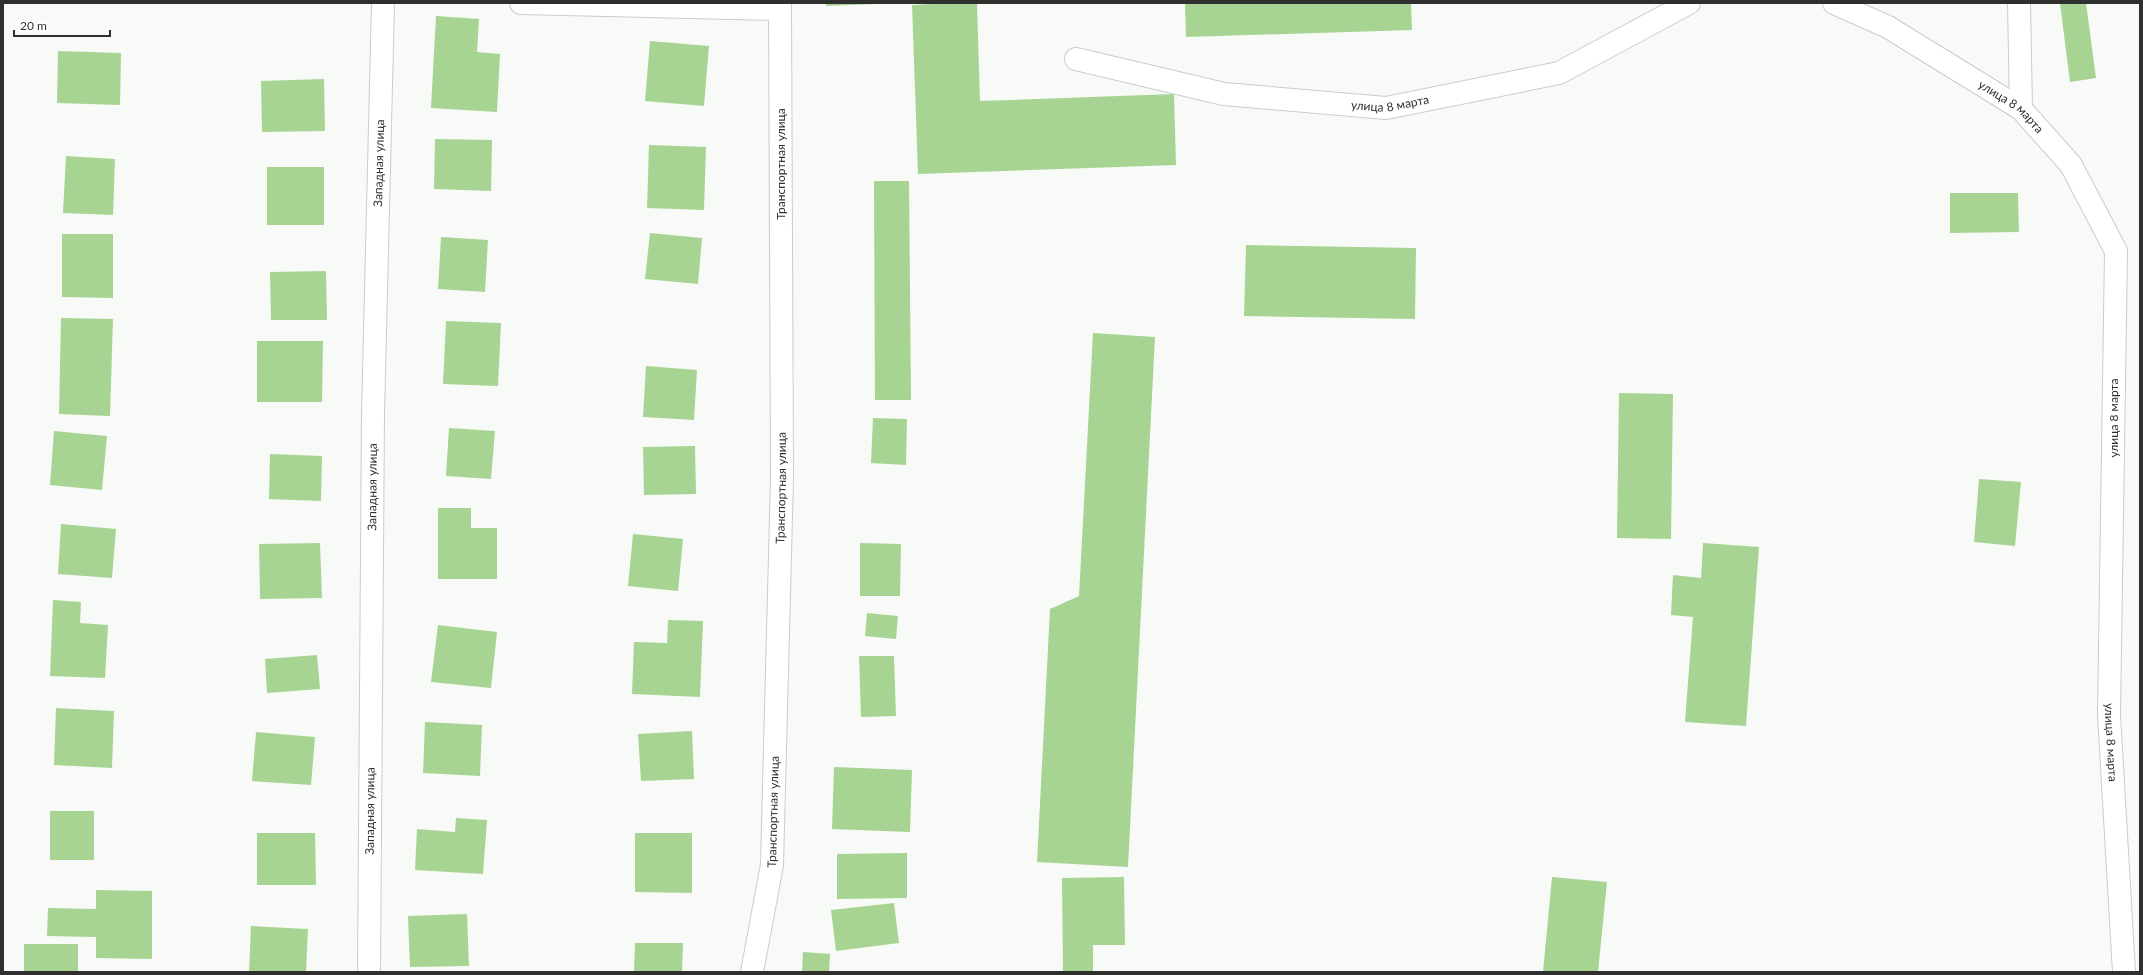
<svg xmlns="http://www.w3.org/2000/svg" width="2143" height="975" font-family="Lato,sans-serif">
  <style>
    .building { fill: #a8d493 }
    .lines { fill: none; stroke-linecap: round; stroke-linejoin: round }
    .street-casing { stroke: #cacdc8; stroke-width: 24 }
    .street { stroke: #fff; stroke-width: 22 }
    .labels { text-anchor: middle; stroke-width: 4; stroke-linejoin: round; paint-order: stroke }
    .street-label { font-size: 12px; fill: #2f302e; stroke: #fff }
  </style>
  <rect width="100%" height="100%" fill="#f7faf6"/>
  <!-- building -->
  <path class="building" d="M826 3H876V4L826 6Z
    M949 3H977L980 101 1174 94 1176 165 918 174 912 5Z
    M1185 3H1411L1412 30 1186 37Z
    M2060 3H2086L2096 78 2070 82Z
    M436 16 479 19 477 52 500 54 497 112 431 108Z
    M650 41 709 46 704 106 645 101Z
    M58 51 121 53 120 105 57 103Z
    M324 79 325 131 262 132 261 81Z
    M435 139 492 140 491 191 434 189Z
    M649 145 706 147 704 210 647 208Z
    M66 156 115 159 113 215 63 213Z
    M267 167H324V225H267Z
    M874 181H909L911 400H875Z
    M1950 193H2018L2019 232 1950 233Z
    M650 233 702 238 698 284 645 279Z
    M62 234H113V298L62 297Z
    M441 237 488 240 485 292 438 289Z
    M1246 245 1416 248 1415 319 1244 316Z
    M326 271 327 320H271L270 272Z
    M61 318 113 319 110 416 59 414Z
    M446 321 501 323 498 386 443 384Z
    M1093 333 1155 337 1128 867 1037 862 1050 609 1079 596Z
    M257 341H323L322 402H257Z
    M646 366 697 370 694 420 643 417Z
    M1619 393 1673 394 1671 539 1617 538Z
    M873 418 907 419 906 465 871 463Z
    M449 428 495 431 491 479 446 476Z
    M54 431 107 436 102 490 50 485Z
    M695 446 696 494 644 495 643 447Z
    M270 454 322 456 321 501 269 499Z
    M1979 479 2021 482 2015 546 1974 542Z
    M438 508H471V528H497V579H438Z
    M61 524 116 529 112 578 58 574Z
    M633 534 683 539 678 591 628 586Z
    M320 543 322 598 260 599 259 544Z
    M860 543 901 544 900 596H860Z
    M1703 543 1759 547 1746 726 1685 722 1693 617 1671 615 1673 575 1701 578Z
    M53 600 81 602 80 623 108 625 105 678 50 676Z
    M867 613 898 616 896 639 865 636Z
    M668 620 703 621 700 697 632 694 634 642 667 643Z
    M438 625 497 632 491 688 431 682Z
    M317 655 320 689 267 693 265 659Z
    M859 656H894L896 716 861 717Z
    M56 708 114 711 112 768 54 765Z
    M425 722 482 725 480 776 423 773Z
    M692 731 694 779 641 781 638 734Z
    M256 732 315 737 311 785 252 781Z
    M834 767 912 770 910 832 832 829Z
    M50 811H94V860H50Z
    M456 818 487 820 483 874 415 870 417 829 455 832Z
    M257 833H315L316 885H257Z
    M635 833H692V893L635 892Z
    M907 853V898L837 899V854Z
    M1124 877 1125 945H1093V972H1063L1062 878Z
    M1552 877 1607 882 1598 972H1543Z
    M96 890 152 891V959L96 958V937L47 936 48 908 96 909Z
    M894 903 899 943 836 951 831 910Z
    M467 914 469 966 410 967 408 916Z
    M251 926 308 929 306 972H249Z
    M635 943H683L682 972H634Z
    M24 944H78V972H24Z
    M803 952 830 954 829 972H802Z"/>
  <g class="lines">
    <!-- street casing -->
    <g class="street-casing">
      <g id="street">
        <path d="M521 3 780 9"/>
        <path id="s1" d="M1834 3 1888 27 2021 109 2071 165 2116 251 2109 715 2124 972"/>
        <path d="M2019 3 2021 109"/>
        <path id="s2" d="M1076 59 1224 94 1386 108 1559 73 1689 3"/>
        <path id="s3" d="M369 972 373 414 383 3"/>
        <path id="s4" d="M752 972 772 865 782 477 780 3"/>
      </g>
    </g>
    <!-- street -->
    <use href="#street" class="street"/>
  </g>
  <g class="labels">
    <!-- street labels -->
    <g class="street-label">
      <text dy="4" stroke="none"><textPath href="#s2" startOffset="319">улица 8 марта</textPath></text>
      <text dy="4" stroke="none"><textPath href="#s1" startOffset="206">улица 8 марта</textPath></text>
      <text dy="4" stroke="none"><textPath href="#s3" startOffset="809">Западная улица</textPath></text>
      <text transform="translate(781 164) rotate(-90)" y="4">Транспортная улица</text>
      <text transform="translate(2114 418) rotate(-90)" y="4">улица 8 марта</text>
      <text dy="4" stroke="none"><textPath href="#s3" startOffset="485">Западная улица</textPath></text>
      <text dy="4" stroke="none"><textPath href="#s4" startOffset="486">Транспортная улица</textPath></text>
      <text dy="4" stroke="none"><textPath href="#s1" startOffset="879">улица 8 марта</textPath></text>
      <text dy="4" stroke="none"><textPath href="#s3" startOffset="161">Западная улица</textPath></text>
      <text dy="4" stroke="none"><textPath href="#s4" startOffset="162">Транспортная улица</textPath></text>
    </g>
  </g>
  <!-- border -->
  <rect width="2143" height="975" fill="none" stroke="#2f302e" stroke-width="8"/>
  <!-- scale -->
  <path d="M14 30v6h96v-6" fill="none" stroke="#2f302e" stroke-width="2"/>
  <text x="20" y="30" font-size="12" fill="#2f302e" stroke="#ffffff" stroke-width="3" paint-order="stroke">20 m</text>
</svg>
